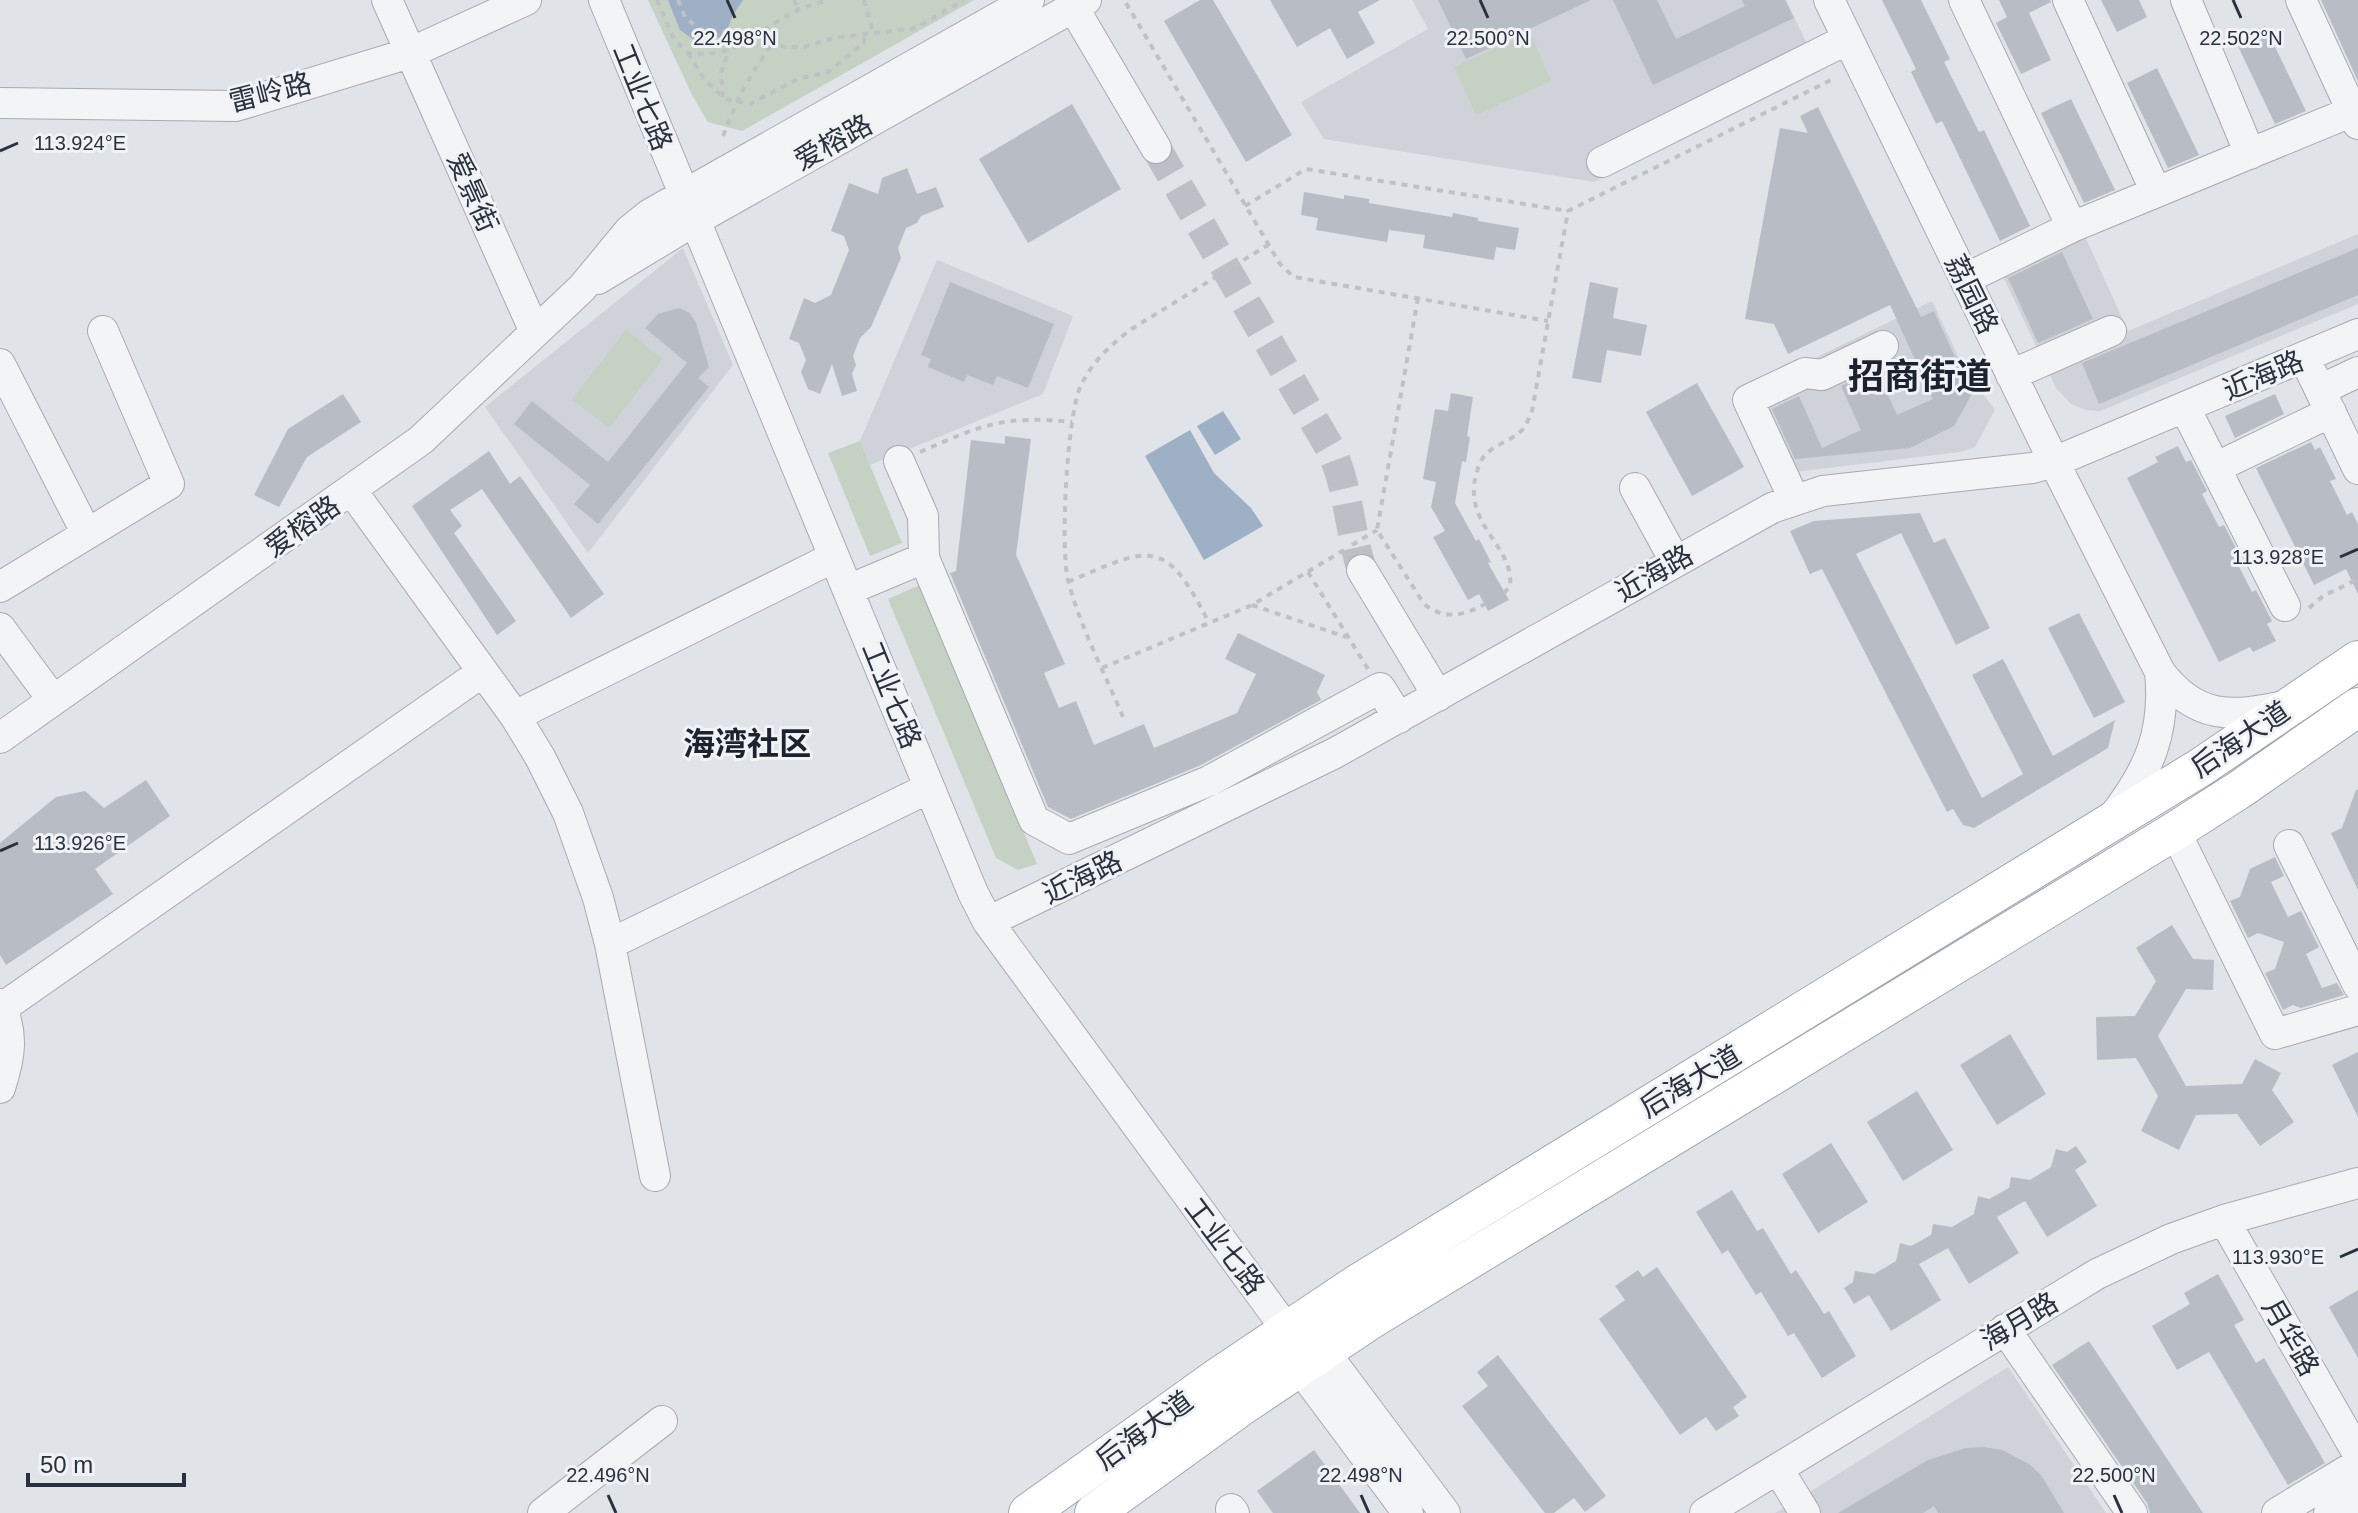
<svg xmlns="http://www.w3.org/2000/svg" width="2358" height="1513" font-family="Arial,'Noto Sans SC',sans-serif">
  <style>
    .built { fill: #cfd2d9 }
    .green { fill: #c5d1c2 }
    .water { fill: #9eb0c5 }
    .building { fill: #b8bcc4 }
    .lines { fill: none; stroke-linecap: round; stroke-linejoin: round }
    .minor-tunnel { stroke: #bcbfc6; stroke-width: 30; stroke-dasharray: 30 15; stroke-linecap: butt }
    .minor-casing { stroke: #a6aab2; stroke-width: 32 }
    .major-casing { stroke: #a1a7b2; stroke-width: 40 }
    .path { stroke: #bfc1c6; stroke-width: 4; stroke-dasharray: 6 6; stroke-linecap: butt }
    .minor { stroke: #f3f4f6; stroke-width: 30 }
    .major { stroke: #fff; stroke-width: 38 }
    .ticks { fill: none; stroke: #2a313e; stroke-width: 3 }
    .labels { text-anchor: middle; stroke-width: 6; stroke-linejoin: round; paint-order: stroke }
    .street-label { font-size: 28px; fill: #2a313e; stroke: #f0f2f5 }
    .quarter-label { font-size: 32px; font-weight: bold; fill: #1c222f; stroke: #f0f2f5 }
    .district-label { font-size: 36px; font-weight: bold; fill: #1c222f; stroke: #f0f2f5 }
    .ticks-label { font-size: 20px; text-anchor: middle; fill: #2a313e; stroke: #f0f2f5; stroke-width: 6; stroke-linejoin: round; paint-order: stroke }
  </style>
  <rect width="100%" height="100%" fill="#e0e3e8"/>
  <!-- built -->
  <path class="built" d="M1412 0H1786L1820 71 1594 182 1324 139 1301 102 1428 29Z
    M2083 232 2128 331 2358 234V304L2100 411 2086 410 2071 404 2056 388 2000 270Z
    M683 248 733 365 588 553 485 407Z
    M937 260 1073 316 1043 394 870 465 860 441Z
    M1932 301 1964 369 1995 410 1975 447 1960 452 1795 472 1778 480 1733 398Z
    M2008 1367 2106 1513H1775L1797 1500Z"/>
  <!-- green -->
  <path class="green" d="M648 0H974L742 131 708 122 692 95Z
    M1530 33 1551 81 1476 115 1454 67Z
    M626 330 663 359 609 428 572 399Z
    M860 441 902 543 870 556 828 453Z
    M920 585 1037 864 1018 870 996 858 888 599Z"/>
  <!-- water -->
  <path class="water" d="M668 0H743L733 15 724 37 694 40 680 30Z
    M1223 411 1241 439 1215 455 1197 426Z
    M1190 430 1214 473 1251 508 1263 526 1204 560 1145 456Z"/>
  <!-- building -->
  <path class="building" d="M1200 0H1213L1292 135 1246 162 1164 21Z
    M1270 0H1380L1358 12 1375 43 1347 59 1330 28 1297 47Z
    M1438 0H1591L1466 59Z
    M1613 0H1657L1676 39 1745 6 1742 0H1785L1794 18 1653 85Z
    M1882 0H1921L1950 59 1944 62 1979 132 1984 130 2030 226 2000 241 1942 121 1936 124 1911 72 1916 69Z
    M1999 0H2050L2051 2 2029 13 2051 60 2021 74 1996 23 2007 17Z
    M2101 0H2139L2147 17 2117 32Z
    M2321 0H2358V81L2357 79Z
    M2265 26 2306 111 2275 124 2235 40Z
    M2157 68 2199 155 2168 168 2127 83Z
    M2071 99 2115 190 2084 203 2041 113Z
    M1072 104 1121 189 1028 243 979 159Z
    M1818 107 1921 317 1934 311 1972 394 1954 426 1910 448 1795 459 1772 409 1799 396 1822 448 1861 430 1841 386 1876 369 1897 415 1933 399 1890 305 1788 354 1774 324 1745 319 1780 128 1808 133 1800 116Z
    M907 168 917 194 936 187 944 207 921 216 917 223 906 228 898 248 901 258 871 327 860 338 853 356 856 365 852 374 857 391 842 396 832 364 820 394 808 389 801 372 806 360 799 343 789 339 804 298 815 303 831 295 849 250 844 236 831 231 849 183 878 194 882 178Z
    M1304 192 1344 199V195L1369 199V203L1452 217 1453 213 1478 218V221L1519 228 1515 250 1496 247 1494 260 1423 248 1425 235 1389 230 1387 242 1316 230 1318 218 1301 215Z
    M2358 248V295L2099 404 2082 363Z
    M2062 252 2093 319 2038 343 2008 278Z
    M950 282 1054 324 1028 388 997 376 993 385 967 375 964 382 928 367 931 359 921 355Z
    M1590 282 1618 288 1613 318 1647 325 1641 356 1607 350 1601 383 1572 378Z
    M679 308 690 313 696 323 709 367 698 378 709 387 598 524 574 504 590 485 514 424 532 401 608 462 687 363 645 328 658 314Z
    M1697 383 1744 467 1692 496 1646 412Z
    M1451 393 1473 397 1467 436 1470 437 1466 462 1462 461 1455 503 1476 541 1479 539 1491 562 1488 563 1509 600 1488 611 1479 594 1468 600 1433 537 1445 531 1431 507 1436 482 1423 479 1435 409 1448 411Z
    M343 394 361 422 307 457 279 507 254 495 288 429Z
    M2275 394 2284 414 2235 438 2225 416Z
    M1005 436 1031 439 1016 555 1065 664 1044 673 1059 708 1076 701 1094 745 1144 724 1154 748 1237 713 1256 674 1225 659 1238 633 1325 675 1317 692 1321 700 1201 765 1071 819 1048 807 950 573 956 571 971 440 1005 444Z
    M2311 442 2315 450 2320 447 2336 479 2330 481 2347 515 2352 512 2358 524V594L2346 569 2314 585 2256 468Z
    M2178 446 2186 462 2191 460 2207 491 2202 494 2219 527 2224 525 2240 556 2235 559 2252 592 2256 590 2272 621 2267 624 2276 641 2253 652 2250 647 2219 662 2127 478 2158 462 2155 457Z
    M489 451 510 484 520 476 604 594 571 618 482 489 450 510 462 526 454 533 516 621 497 635 412 506Z
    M1920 513 1934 543 1945 538 1990 628 1956 645 1901 533 1856 554 1982 798 2023 774 1972 675 2003 659 2053 756 2115 720 2108 748 1974 828 1963 825 1953 809 1947 812 1822 569 1810 574 1790 531 1814 521Z
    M2079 613 2125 702 2094 718 2048 628Z
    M146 780 170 816 95 869 113 894 6 965 0 955V843L56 797 85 791 104 808Z
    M2356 790H2358V890L2331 833 2342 828Z
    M2275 857 2284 876 2271 882 2288 917 2301 911 2319 947 2306 954 2322 988 2337 983 2344 995 2301 1008 2293 1005 2283 1010 2265 973 2275 969 2284 942 2258 933 2248 938 2230 901 2240 897 2250 869Z
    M2172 925 2193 959 2214 960 2213 990 2186 989 2158 1036 2186 1086 2242 1084 2255 1059 2281 1073 2272 1090 2294 1122 2260 1146 2237 1114 2196 1115 2179 1150 2141 1131 2158 1096 2136 1058 2097 1060 2096 1017 2135 1016 2156 981 2136 948Z
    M2010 1034 2046 1094 1997 1125 1960 1065Z
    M2358 1052V1117L2332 1065Z
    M1917 1091 1953 1150 1903 1181 1867 1122Z
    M1831 1143 1868 1202 1818 1233 1782 1174Z
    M2076 1146 2087 1162 2075 1170 2097 1206 2047 1237 2025 1201 1997 1217 2019 1253 1969 1284 1948 1248 1919 1264 1941 1300 1891 1331 1869 1295 1854 1304 1844 1288 1853 1282 1855 1271 1874 1274 1896 1261 1900 1243 1911 1246 1931 1235 1933 1224 1952 1227 1974 1214 1978 1196 1989 1199 2009 1188 2011 1177 2030 1180 2051 1167 2056 1149 2067 1152Z
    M1732 1190 1757 1231 1763 1228 1791 1274 1796 1270 1824 1314 1829 1311 1856 1356 1822 1378 1794 1333 1788 1336 1761 1292 1756 1295 1728 1250 1722 1254 1696 1212Z
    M1657 1267 1747 1397 1733 1407 1739 1416 1716 1431 1706 1417 1680 1435 1599 1319 1625 1300 1615 1286 1638 1270 1643 1277Z
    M2218 1274 2244 1320 2234 1325 2256 1363 2264 1358 2325 1463 2288 1485 2209 1352 2177 1370 2152 1326 2190 1304 2184 1293Z
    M2358 1290V1358L2329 1307Z
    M2089 1341 2203 1513H2150L2147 1503 2052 1365Z
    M1498 1355 1606 1496 1585 1512 1574 1498 1554 1513H1545L1462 1406 1488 1386 1477 1372Z
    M1984 1447 2002 1450 2029 1464 2041 1475 2064 1513H1938L1934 1506 1923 1513H1838L1928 1460 1966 1448Z
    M1314 1450 1360 1513H1273L1257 1491Z"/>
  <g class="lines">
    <!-- minor-tunnel -->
    <path class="minor-tunnel" d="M1156 148 1331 450C1349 488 1349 530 1362 570"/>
    <!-- minor casing -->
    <g class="minor-casing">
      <path id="minor" d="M387 0 535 332
        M604 0 973 893 988 922 1287 1330 1299 1367 1408 1513
        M1829 0 2054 462 2160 672C2196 720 2232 717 2285 706
        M1964 0 2072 227
        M2068 0 2156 192
        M2186 0 2250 154
        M2301 0 2358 124
        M1073 7 1156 148
        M0 103 236 106 410 53 526 0
        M1602 162 1848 39
        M598 279 694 221 1086 0
        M1965 279 2072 227 2358 109
        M2304 357 2358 469
        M0 364 87 534
        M2011 375 2111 331
        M2320 390 2358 372
        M2185 408 2285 606
        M899 461 923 516 924 558 1034 820 1069 839 1209 781 1380 688 1399 718
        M2215 468 2331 412
        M1635 488 1675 561
        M352 491 515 716 540 757 568 813 598 898 610 944 655 1176
        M1794 499 1748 400 1805 373 1822 375 1883 346
        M1362 570 1438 696
        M0 587 169 484 103 331
        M848 590 924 558
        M0 628 53 700
        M515 716 834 557
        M0 738 421 440 582 288 629 231 650 214 1029 0
        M2113 817C2149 771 2166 732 2160 672
        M2175 831 2275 1034 2358 1010
        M2289 845 2358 985
        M988 922 1335 753 1772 508 1823 491 2032 468 2054 462 2358 334
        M610 944 929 788
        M0 1004C14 1034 10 1057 0 1088
        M2 1008 481 673
        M2224 1220 2358 1454
        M2005 1329 2132 1513
        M1307 1341 1323 1350 1445 1513
        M1778 1469 1805 1513
        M1231 1509 1234 1513
        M543 1513 662 1421
        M1705 1513 2097 1274 2171 1239 2224 1220 2358 1183
        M2277 1513 2358 1464
        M2329 1513 2358 1496"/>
    </g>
    <!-- major casing -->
    <g class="major-casing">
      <path id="major" d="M1028 1513 1221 1375 1357 1284 2201 767 2358 660
        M1094 1513 1239 1408 1372 1319 2175 831 2239 790 2358 707"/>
    </g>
    <!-- path -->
    <path class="path" d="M657 0 674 39 688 53 708 54 729 50 799 9 828 0
      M678 0 685 17 699 29 753 35 785 47H804L834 38 916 28 964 0
      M794 0 799 9
      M864 0 873 32
      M1126 3 1280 264 1294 277 1548 321
      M688 53 704 79 725 99 750 104 798 79 828 72 864 43V34
      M723 97 721 73 729 50
      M723 136C736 102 751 71 774 42
      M1245 206 1306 169 1568 211
      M1418 298 1377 530 1424 604C1444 620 1463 616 1485 604
      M920 452C982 425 1003 415 1072 422
      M1352 545 1377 530
      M1308 572 1368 669
      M1068 582C1151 546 1165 536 1209 623
      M1504 593 1510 586C1515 543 1455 523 1480 463 1487 446 1508 443 1520 432 1526 427 1529 418 1532 411L1568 211 1835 78
      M1252 605 1346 637
      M2309 608 2323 596 2358 579
      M1102 668 1252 605 1344 550
      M1123 717C1106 676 1078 622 1068 580 1060 548 1067 414 1081 385 1093 361 1110 346 1130 330L1268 245"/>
    <!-- minor -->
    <use href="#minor" class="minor"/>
    <!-- major -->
    <use href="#major" class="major"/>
  </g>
  <!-- ticks -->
  <path class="ticks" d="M727 0 735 18M1480 0 1488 18M2233 0 2241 18M0 151 18 143M2340 557 2358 549M0 851 18 843M2340 1257 2358 1249M608 1495 616 1513M1361 1495 1369 1513M2114 1495 2122 1513"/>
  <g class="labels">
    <!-- street labels -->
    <g class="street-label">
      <text transform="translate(270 92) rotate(-14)" y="10">雷岭路</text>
      <text transform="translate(643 97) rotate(68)" y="10">工业七路</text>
      <text transform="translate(833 142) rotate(-29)" y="10">爱榕路</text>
      <text transform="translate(473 192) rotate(66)" y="10">爱景街</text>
      <text transform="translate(1972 294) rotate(64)" y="10">荔园路</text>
      <text transform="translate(2263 375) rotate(-23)" y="10">近海路</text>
      <text transform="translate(302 526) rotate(-35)" y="10">爱榕路</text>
      <text transform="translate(1654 573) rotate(-30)" y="10">近海路</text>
      <text transform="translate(892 695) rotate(68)" y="10">工业七路</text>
      <text transform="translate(2240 739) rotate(-34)" y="10">后海大道</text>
      <text transform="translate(1082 877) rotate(-26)" y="10">近海路</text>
      <text transform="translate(1690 1081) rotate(-31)" y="10">后海大道</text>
      <text transform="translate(1225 1246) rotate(53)" y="10">工业七路</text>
      <text transform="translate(2019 1321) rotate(-31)" y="10">海月路</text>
      <text transform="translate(2291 1337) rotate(60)" y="10">月华路</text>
      <text transform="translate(1144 1430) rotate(-36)" y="10">后海大道</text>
    </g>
    <!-- quarter labels -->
    <g class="quarter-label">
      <text x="747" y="755">海湾社区</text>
    </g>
    <!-- district labels -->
    <g class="district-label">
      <text x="1920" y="389">招商街道</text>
    </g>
  </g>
  <g class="ticks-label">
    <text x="735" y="45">22.498°N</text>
    <text x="1488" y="45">22.500°N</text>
    <text x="2241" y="45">22.502°N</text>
    <text x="80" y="150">113.924°E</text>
    <text x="2278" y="564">113.928°E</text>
    <text x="80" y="850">113.926°E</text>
    <text x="2278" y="1264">113.930°E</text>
    <text x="608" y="1482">22.496°N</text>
    <text x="1361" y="1482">22.498°N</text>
    <text x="2114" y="1482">22.500°N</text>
  </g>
  <!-- scale -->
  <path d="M28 1473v12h156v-12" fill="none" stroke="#2a313e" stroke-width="4"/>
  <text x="40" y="1473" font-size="24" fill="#2a313e" stroke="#f0f2f5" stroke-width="6" paint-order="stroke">50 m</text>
</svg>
